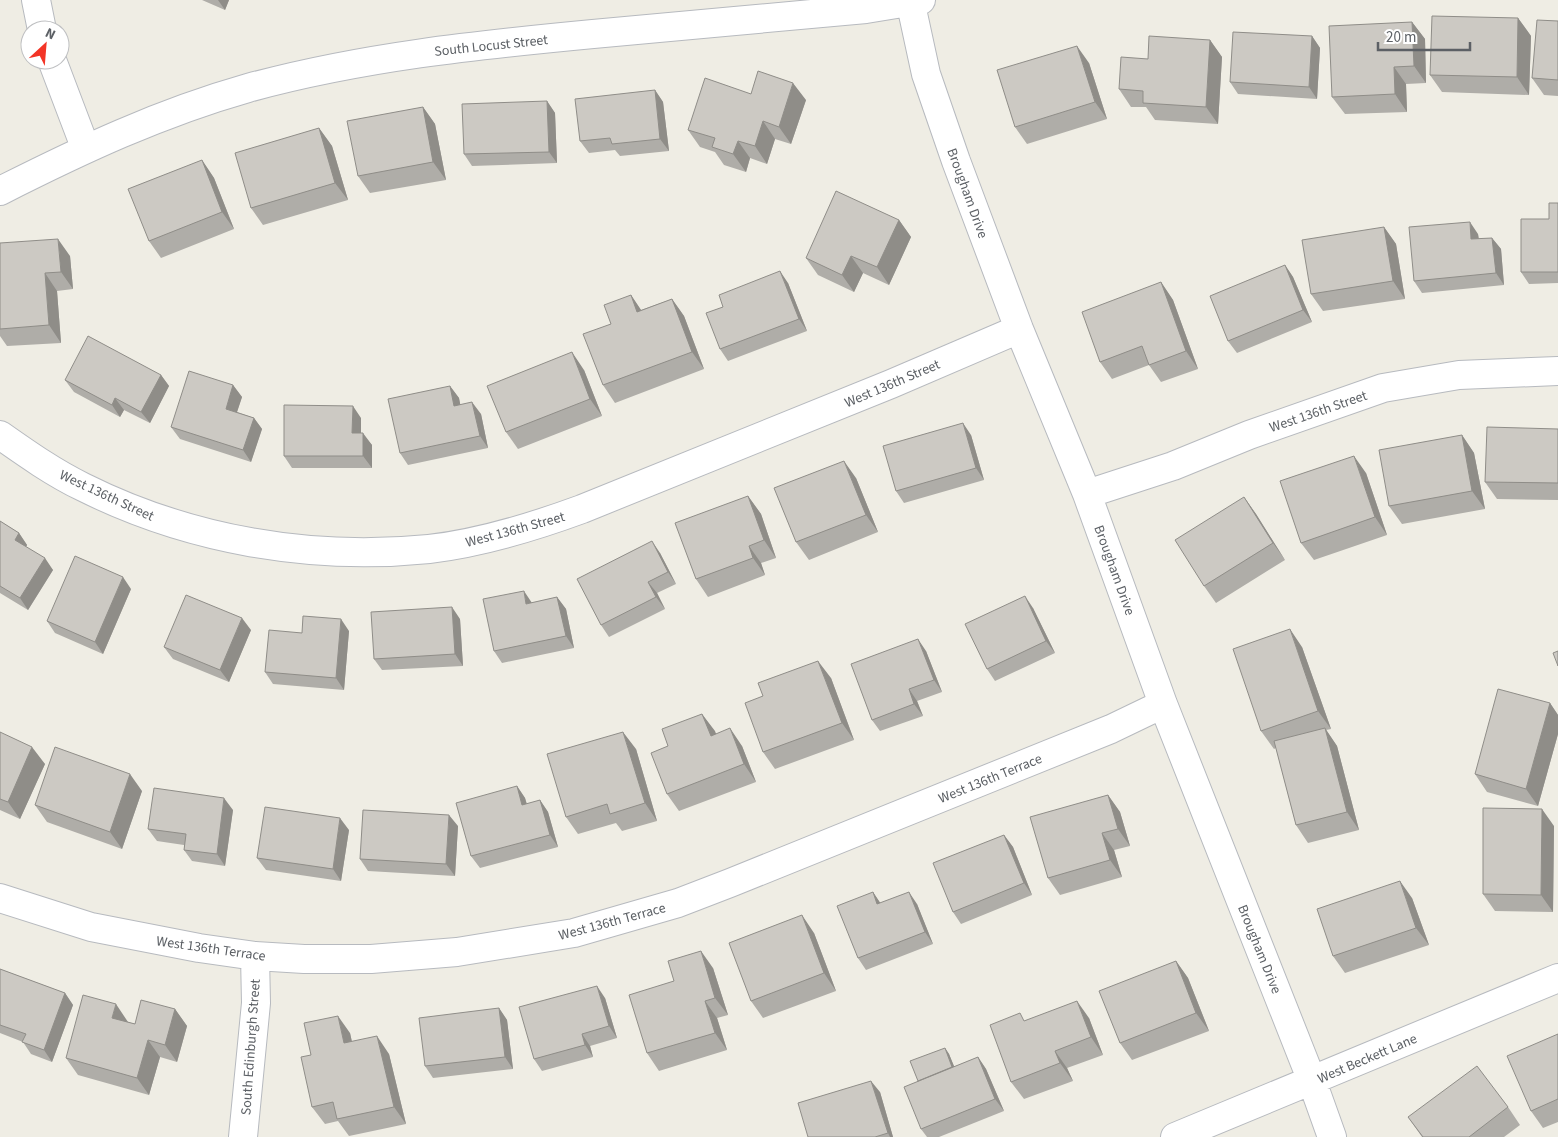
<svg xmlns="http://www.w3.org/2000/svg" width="1558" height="1137" font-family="'Source Sans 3',sans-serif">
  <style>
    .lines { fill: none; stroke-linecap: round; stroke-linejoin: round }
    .minor-casing { stroke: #b7babf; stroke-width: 30 }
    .minor { stroke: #fff; stroke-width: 28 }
    .wall { fill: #afada8 }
    .shaded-wall { fill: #8f8d88 }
    .building { fill: #ccc9c3; stroke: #8f8d88 }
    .labels { text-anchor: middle; stroke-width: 5; stroke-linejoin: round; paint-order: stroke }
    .street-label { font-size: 14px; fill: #5c6065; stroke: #fff }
  </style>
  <rect width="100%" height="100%" fill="#efede4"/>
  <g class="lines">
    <!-- minor casing -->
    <g class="minor-casing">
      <path id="minor" d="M36 0 42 30
        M910 0 926 74 956 161 1019 329 1087 494 1163 704 1312 1081 1332 1137
        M52 60 85 147
        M0 191C81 150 160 113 248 88 361 57 477 45 593 34 684 26 775 17 866 9L921 0
        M0 435C27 454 54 473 83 487 189 540 311 561 429 549 481 543 533 527 582 509L891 384 1019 329
        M1087 494 1173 466 1249 435 1383 388 1459 375 1558 371
        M0 898 91 927 199 948 255 956 304 959H371L457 952 574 933 678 903 730 883 1111 729 1163 704
        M243 1137 256 1003 255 956
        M1175 1137 1558 978"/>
    </g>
    <!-- minor -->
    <use href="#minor" class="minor"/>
  </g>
  <!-- wall -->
  <path class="wall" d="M202 0H229L225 10Z
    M1518 18 1531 36 1529 95 1442 92 1430 75Z
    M1558 21V96L1544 95 1532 78Z
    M1412 22 1425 39 1426 83 1406 84 1407 112 1345 114 1332 97Z
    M1312 36 1320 48 1317 99 1238 94 1230 82Z
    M1210 40 1222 57 1218 124 1155 120 1146 107H1131L1119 89 1148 59Z
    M1089 63 1107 119 1027 144 1015 127Z
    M655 90 663 102 669 151 620 156 615 150 589 153 580 141Z
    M751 94 806 100 791 144 775 139 767 164 750 158 746 172 724 165 715 152 700 147 688 130Z
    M547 101 555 113 557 163 472 166 464 154Z
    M423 107 435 124 446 180 370 193 358 176Z
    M319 128 332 146 348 200 263 225 251 208Z
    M202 160 214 178 234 229 161 258 149 241Z
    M1558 203V283L1529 284 1521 272 1549 219Z
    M899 220 911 237 889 285 863 273 854 292 818 275 806 258Z
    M1384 227 1396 244 1405 299 1323 311 1311 294Z
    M1478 234 1479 239 1492 238 1501 249 1504 285 1422 293 1414 281Z
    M0 243 70 256 73 289 57 291 61 343 7 346 0 336Z
    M1285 265 1293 277 1312 322 1237 353 1228 341Z
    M1161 282 1173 300 1198 369 1161 382 1149 365 1112 379 1100 362Z
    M788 283 807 331 728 361 720 349Z
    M631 295 641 310 672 299 684 316 704 369 615 403 603 385 611 324Z
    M584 370 602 416 518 449 506 432Z
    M161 375 169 386 150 423 124 410 120 417 74 392 65 380Z
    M233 385 242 397 237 412 254 418 262 429 251 462 180 439 171 427Z
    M450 386 459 398 460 405 481 414 488 448 408 465 400 453Z
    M361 418V433L372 445V468H292L284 456Z
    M1558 429V500L1497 499 1485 482Z
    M971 435 984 480 904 503 896 491Z
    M1462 435 1474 453 1485 509 1402 524 1389 506Z
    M1366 473 1387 535 1314 560 1301 543Z
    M856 478 878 532 809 560 796 542Z
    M748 496 761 514 776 558 761 563 765 575 708 597 696 579Z
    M1244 497 1256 514 1285 560 1216 603 1204 586Z
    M0 521 19 533 27 545 26 547 53 570 28 610 0 593Z
    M660 553 676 584 657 593 665 609 609 637 601 625Z
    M131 589 103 654 55 633 47 621Z
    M557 597 566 609 574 648 502 663 494 651 532 603Z
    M1033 608 1055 653 995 681 987 669Z
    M460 619 463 666 382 670 374 659Z
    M251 630 229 682 173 659 164 647Z
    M349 631 344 690 273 684 265 672 302 633Z
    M1302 647 1331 729 1326 730 1337 746 1359 830 1308 843 1296 825 1276 748 1274 749 1261 731Z
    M926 651 942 692 917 701 923 716 880 731 872 720Z
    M831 678 854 740 775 769 763 752Z
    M1550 703 1558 715V734L1538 806 1487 792 1475 774Z
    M702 714 716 734 742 746 756 782 679 811 667 794 668 746Z
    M0 732 45 764 20 819 0 810Z
    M636 749 657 821 622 831 616 823 578 834 566 817Z
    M517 786 525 798 527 804 540 800 548 812 558 847 480 868 471 856Z
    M142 791 122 849 47 822 35 805Z
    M1108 795 1120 812 1130 846 1114 850 1122 877 1060 895 1048 878Z
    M233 810 225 866 192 861 184 850V845L157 841 148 829Z
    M458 826 455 876 368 871 360 859Z
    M1554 826 1553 912 1495 911 1483 894Z
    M349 830 341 881 266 870 257 858Z
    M1004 835 1013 847 1032 895 961 924 953 912Z
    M873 892 880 903 917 904 933 944 866 970 858 958Z
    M1412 898 1429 945 1345 973 1333 956Z
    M814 933 836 991 763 1018 751 1001Z
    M1176 961 1188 978 1209 1031 1132 1060 1120 1043Z
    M713 968 728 1015 717 1018 727 1050 659 1071 647 1053 674 981Z
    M0 969 65 993 73 1005 52 1062 31 1054 23 1042 0 1033Z
    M605 998 617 1038 590 1046 593 1057 542 1071 534 1059Z
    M499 1008 507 1020 513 1069 433 1078 425 1066Z
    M175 1009 187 1026 177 1062 160 1057 149 1095 78 1075 66 1058 128 1022 135 1024Z
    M1089 1018 1103 1055 1067 1068 1073 1081 1024 1099 1011 1082 1026 1020Z
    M350 1033 352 1042 389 1054 406 1124 349 1136 338 1121 325 1124 312 1107 311 1055Z
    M1558 1034V1122L1543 1128 1531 1111Z
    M945 1048 949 1054 954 1067 978 1057 986 1069 1004 1111 939 1137H927L921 1129 918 1081Z
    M880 1092 893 1137H808Z
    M1508 1107 1520 1125 1504 1137H1422L1408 1117Z"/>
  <!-- shaded-wall -->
  <path class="shaded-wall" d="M218 0H229L225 10Z
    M1518 18 1531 36 1529 95 1517 77Z
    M1412 22 1425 39 1426 83 1414 66Z
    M1312 36 1320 48 1317 99 1309 87Z
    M1210 40 1222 57 1218 124 1206 107Z
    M1077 46 1089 63 1107 119 1095 102Z
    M1394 67 1406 84 1407 112 1395 94Z
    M793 83 806 100 791 144 779 127Z
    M655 90 663 102 669 151 660 139Z
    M547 101 555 113 557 163 549 152Z
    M423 107 435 124 446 180 433 162Z
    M763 121 775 139 767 164 755 146Z
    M319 128 332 146 348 200 335 183Z
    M738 141 750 158 746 172 733 154Z
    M202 160 214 178 234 229 222 212Z
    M899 220 911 237 889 285 877 267Z
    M1470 222 1478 234 1480 251 1471 239Z
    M1384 227 1396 244 1405 299 1393 281Z
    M1492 238 1501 249 1504 285 1496 273Z
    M58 239 70 256 73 289 61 272Z
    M851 256 863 273 854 292 842 275Z
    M1285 265 1293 277 1312 322 1303 310Z
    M780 271 788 283 807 331 799 319Z
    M45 273 57 291 61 343 49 325Z
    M1161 282 1173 300 1198 369 1186 351Z
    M631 295 643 313 637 312Z
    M672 299 684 316 704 369 692 352Z
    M572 352 584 370 602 416 590 399Z
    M161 375 169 386 150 423 141 412Z
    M233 385 242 397 234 421 226 409Z
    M450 386 459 398 463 418 454 406Z
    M115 398 124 410 120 417 112 405Z
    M472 402 481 414 488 448 480 436Z
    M353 406 361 418V444L352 433Z
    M254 418 262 429 251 462 243 450Z
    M963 423 971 435 984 480 976 468Z
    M363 433 372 445V468L363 456Z
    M1462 435 1474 453 1485 509 1472 491Z
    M1354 456 1366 473 1387 535 1375 517Z
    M844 461 856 478 878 532 866 515Z
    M748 496 761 514 776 558 764 540Z
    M1244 497 1256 514 1285 560 1273 543Z
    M19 533 27 545 23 552 15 540Z
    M652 541 660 553 676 584 668 572Z
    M749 546 761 563 765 575 753 558Z
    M45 558 53 570 28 610 20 598Z
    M123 577 131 589 103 654 95 642Z
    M648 582 657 593 665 609 656 597Z
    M524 591 532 603 526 604Z
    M1025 596 1033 608 1055 653 1046 641Z
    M557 597 566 609 574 648 566 636Z
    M452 607 460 619 463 666 455 654Z
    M242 618 251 630 229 682 220 670Z
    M341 619 349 631 344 690 336 678Z
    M1290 629 1302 647 1331 729 1318 711Z
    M918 639 926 651 942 692 934 680Z
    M818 661 831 678 854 740 842 723Z
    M909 689 917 701 923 716 914 704Z
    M1550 703 1558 715V734L1538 806 1526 789Z
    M702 714 715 731 723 753 711 736Z
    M730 728 742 746 756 782 744 764Z
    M1325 728 1337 746 1359 830 1347 812Z
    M623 732 636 749 657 821 645 803Z
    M32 747 45 764 20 819 8 802Z
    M130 774 142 791 122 849 110 832Z
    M517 786 525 798 530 817 522 805Z
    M1108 795 1120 812 1130 846 1118 829Z
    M224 798 233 810 225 866 217 854Z
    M540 800 548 812 558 847 550 835Z
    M1542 809 1554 826 1553 912 1541 895Z
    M449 815 458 826 455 876 446 864Z
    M340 818 349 830 341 881 333 869Z
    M1102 833 1114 850 1122 877 1110 860Z
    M1004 835 1013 847 1032 895 1024 883Z
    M1400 881 1412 898 1429 945 1416 928Z
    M873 892 881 904H877Z
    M909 892 917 904 933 944 925 932Z
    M802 915 814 933 836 991 824 973Z
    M701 951 713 968 728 1015 715 998Z
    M1176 961 1188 978 1209 1031 1196 1013Z
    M597 986 605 998 617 1038 609 1026Z
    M65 993 73 1005 52 1062 44 1050Z
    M705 1001 717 1018 727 1050 715 1033Z
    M1077 1001 1089 1018 1103 1055 1091 1037Z
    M116 1004 128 1022 124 1036 112 1018Z
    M499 1008 507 1020 513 1069 505 1057Z
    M175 1009 187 1026 177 1062 165 1045Z
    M338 1016 350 1033 356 1061 344 1043Z
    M582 1034 590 1046 593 1057 585 1045Z
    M377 1036 389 1054 406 1124 394 1107Z
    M148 1040 160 1057 149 1095 137 1078Z
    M945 1048 949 1054 959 1078 954 1072Z
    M1055 1051 1067 1068 1073 1081 1060 1063Z
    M978 1057 986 1069 1004 1111 995 1099Z
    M871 1081 880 1092 893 1137H890L888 1133Z"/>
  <!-- building -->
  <path class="building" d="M1432 16 1518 18 1517 77 1430 75Z
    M1537 20 1558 21V80L1532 78Z
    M1412 22 1414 66 1394 67 1395 94 1332 97 1329 26Z
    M1233 32 1312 36 1309 87 1230 82Z
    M1149 36 1210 40 1206 107 1143 103V91L1119 89 1121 57 1148 59Z
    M1077 46 1095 102 1015 127 997 70Z
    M758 71 793 83 779 127 763 121 755 146 738 141 733 154 712 147 715 138 688 130 705 78 751 94Z
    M655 90 660 139 612 144 610 138 580 141 575 99Z
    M547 101 549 152 464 154 462 104Z
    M423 107 433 162 358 176 347 121Z
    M319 128 335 183 251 208 235 153Z
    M202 160 222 212 149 241 128 189Z
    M836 191 899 220 877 267 851 256 842 275 806 258Z
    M1549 203H1558V272H1521V219H1549Z
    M1470 222 1471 239 1492 238 1496 273 1414 281 1409 227Z
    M1384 227 1393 281 1311 294 1302 240Z
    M58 239 61 272 45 273 49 325 0 329V243Z
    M1285 265 1303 310 1228 341 1210 296Z
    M780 271 799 319 720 349 706 313 723 307 719 295Z
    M1161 282 1186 351 1149 365 1142 346 1100 362 1082 312Z
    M631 295 637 312 672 299 692 352 603 385 583 334 611 324 604 305Z
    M88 336 161 375 141 412 115 398 112 405 65 380Z
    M572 352 590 399 506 432 487 386Z
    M189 371 233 385 226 409 254 418 243 450 171 427Z
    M450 386 454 406 472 402 480 436 400 453 388 399Z
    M284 405 353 406 352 433H363V456H284Z
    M963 423 976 468 896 491 883 446Z
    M1487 427 1558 429V483L1485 482Z
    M1462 435 1472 491 1389 506 1379 450Z
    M1354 456 1375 517 1301 543 1280 481Z
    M844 461 866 515 796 542 774 488Z
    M748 496 764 540 749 546 753 558 696 579 675 523Z
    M1244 497 1273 543 1204 586 1175 540Z
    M0 521 19 533 15 540 45 558 20 598 0 586Z
    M652 541 668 572 648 582 656 597 601 625 577 579Z
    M75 556 123 577 95 642 47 621Z
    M524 591 526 604 557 597 566 636 494 651 483 599Z
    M186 595 242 618 220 670 164 647Z
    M1025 596 1046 641 987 669 965 624Z
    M452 607 455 654 374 659 371 612Z
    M303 616 341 619 336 678 265 672 269 630 302 633Z
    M1290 629 1318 711 1261 731 1233 649Z
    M918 639 934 680 909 689 914 704 872 720 851 664Z
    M1558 651V666L1553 653Z
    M818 661 842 723 763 752 745 703 763 696 758 683Z
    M1498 689 1550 703 1526 789 1475 774Z
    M702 714 711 736 730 728 744 764 667 794 651 753 668 746 662 729Z
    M1325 728 1347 812 1296 825 1274 741Z
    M0 732 32 747 8 802 0 799Z
    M623 732 645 803 610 814 607 804 566 817 547 754Z
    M55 747 130 774 110 832 35 805Z
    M517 786 522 805 540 800 550 835 471 856 456 803Z
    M154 788 224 798 217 854 184 850 186 834 148 829Z
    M1108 795 1118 829 1102 833 1110 860 1048 878 1030 817Z
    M265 807 340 818 333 869 257 858Z
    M1483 808 1542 809 1541 895 1483 894Z
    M363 810 449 815 446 864 360 859Z
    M1004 835 1024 883 953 912 933 863Z
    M1400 881 1416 928 1333 956 1317 909Z
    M873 892 877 904 909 892 925 932 858 958 837 906Z
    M802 915 824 973 751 1001 729 943Z
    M701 951 715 998 705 1001 715 1033 647 1053 629 995 674 981 668 961Z
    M1176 961 1196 1013 1120 1043 1099 991Z
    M0 969 65 993 44 1050 22 1042 26 1034 0 1025Z
    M597 986 609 1026 582 1034 585 1045 534 1059 519 1007Z
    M83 995 116 1004 112 1018 135 1024 141 1000 175 1009 165 1045 148 1040 137 1078 66 1058Z
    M1077 1001 1091 1037 1055 1051 1060 1063 1011 1082 990 1025 1020 1013 1024 1021Z
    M499 1008 505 1057 425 1066 419 1018Z
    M338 1016 344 1043 377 1036 394 1107 337 1119 333 1102 312 1107 301 1057 311 1055 304 1023Z
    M1558 1034V1099L1531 1111 1507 1056Z
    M945 1048 952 1067 918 1081 910 1061Z
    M978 1057 995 1099 921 1129 904 1087Z
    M1477 1066 1508 1107 1469 1137H1423L1408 1117Z
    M871 1081 888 1133 875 1137H808L798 1103Z"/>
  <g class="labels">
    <!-- street labels -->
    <g class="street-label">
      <text transform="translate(491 45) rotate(-6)" y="5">South Locust Street</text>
      <text transform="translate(968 193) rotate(70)" y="5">Brougham Drive</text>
      <text transform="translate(892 383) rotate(-23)" y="5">West 136th Street</text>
      <text transform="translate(1318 411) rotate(-19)" y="5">West 136th Street</text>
      <text transform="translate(107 495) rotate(25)" y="5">West 136th Street</text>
      <text transform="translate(515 529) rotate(-15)" y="5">West 136th Street</text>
      <text transform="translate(1115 570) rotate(70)" y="5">Brougham Drive</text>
      <text transform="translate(990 778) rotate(-22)" y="5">West 136th Terrace</text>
      <text transform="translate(612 921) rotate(-15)" y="5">West 136th Terrace</text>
      <text transform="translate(211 948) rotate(8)" y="5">West 136th Terrace</text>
      <text transform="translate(1260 949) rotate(68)" y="5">Brougham Drive</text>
      <text transform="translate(250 1047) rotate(-86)" y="5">South Edinburgh Street</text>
      <text transform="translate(1367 1058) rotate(-23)" y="5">West Beckett Lane</text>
    </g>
  </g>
  <!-- north arrow -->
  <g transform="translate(45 45) rotate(26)"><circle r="24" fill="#ffffff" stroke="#bebfc1"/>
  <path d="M0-4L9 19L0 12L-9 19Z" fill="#f33426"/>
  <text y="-8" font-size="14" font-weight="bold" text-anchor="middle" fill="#5c6065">N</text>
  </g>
  <!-- scale -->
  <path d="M1378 42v8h92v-8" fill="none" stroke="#5c6065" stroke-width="2.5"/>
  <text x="1386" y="42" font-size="15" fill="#5c6065" stroke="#ffffff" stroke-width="4" paint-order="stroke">20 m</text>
</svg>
